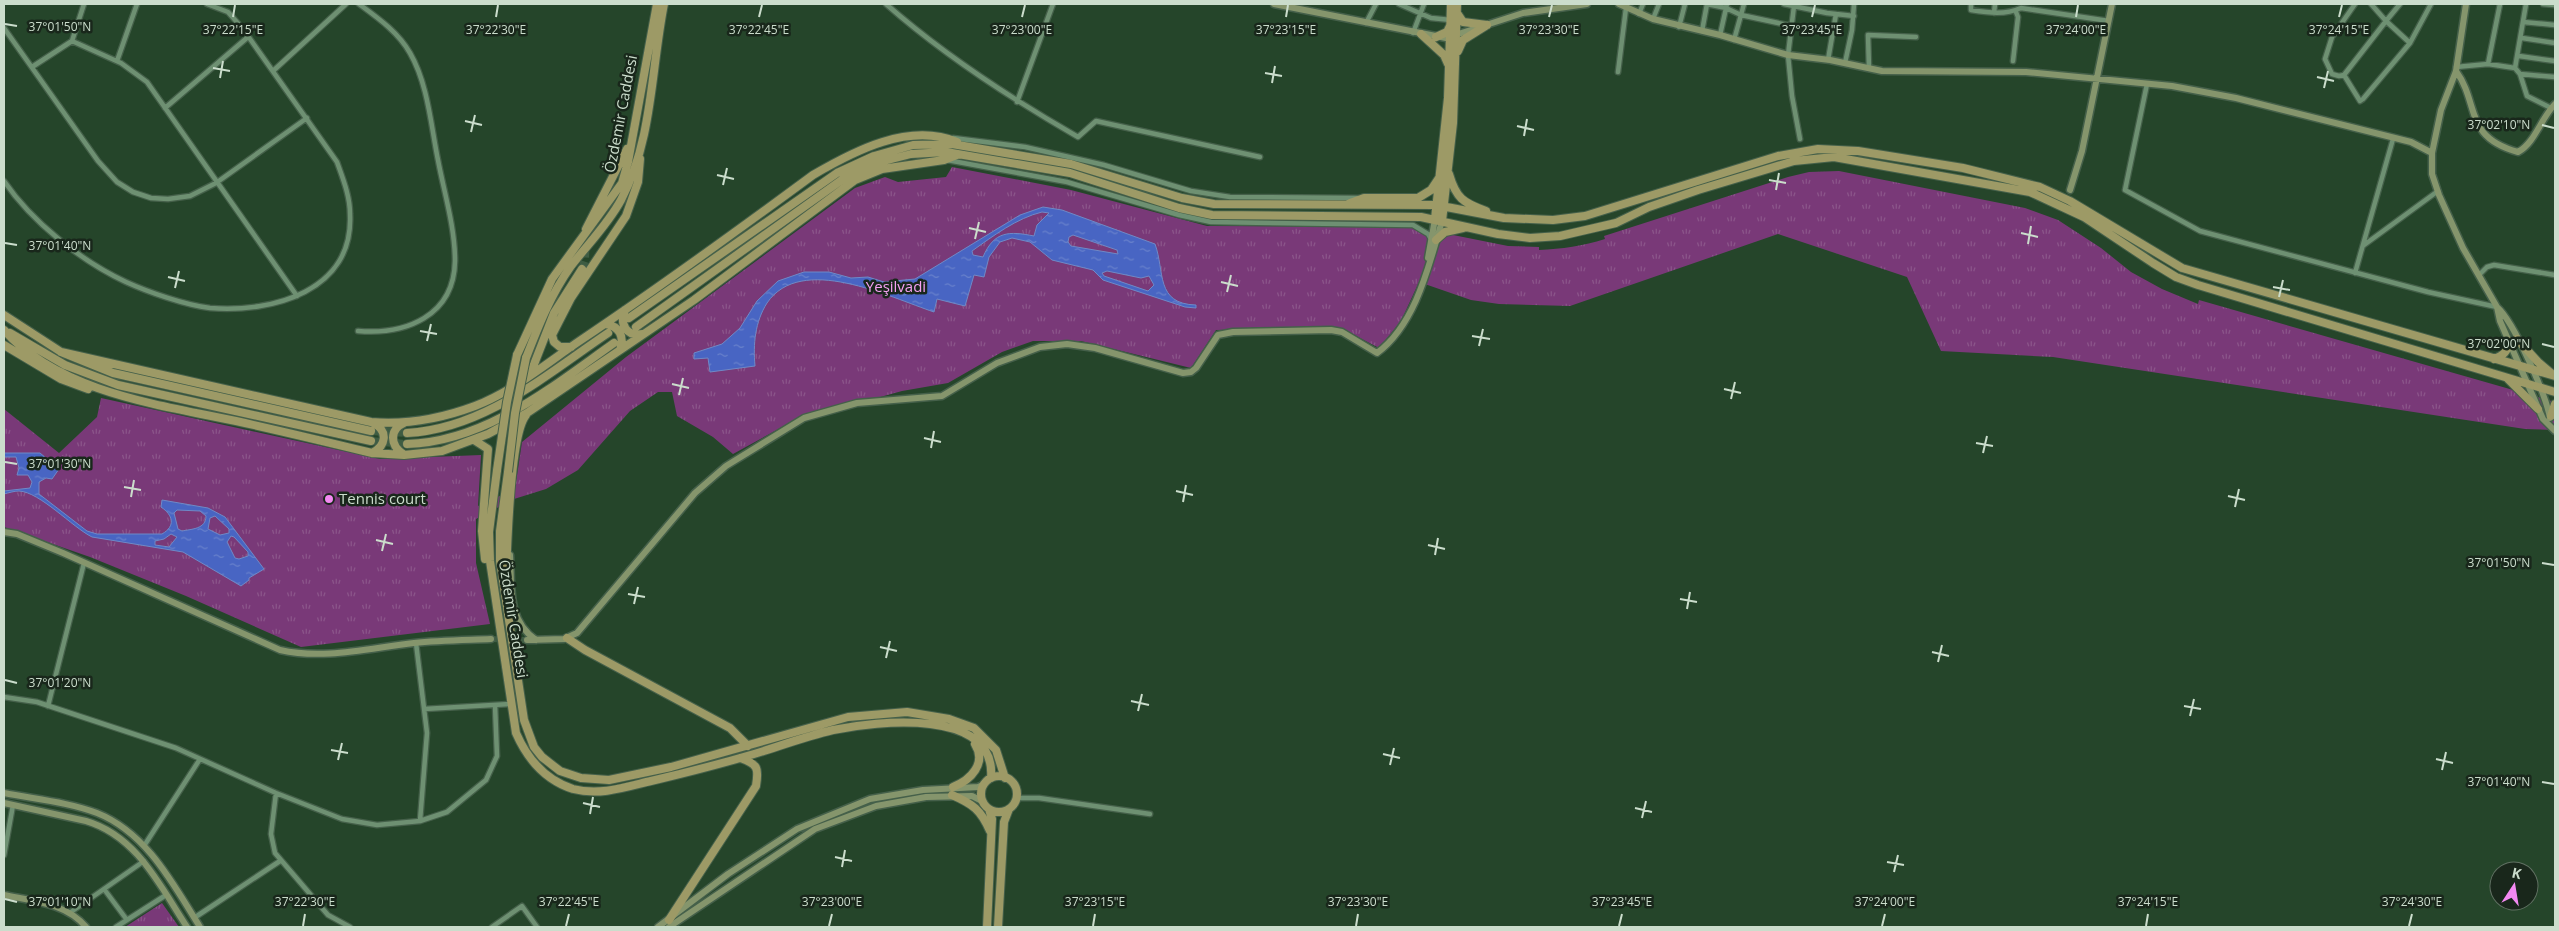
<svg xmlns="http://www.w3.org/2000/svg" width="2559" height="931" font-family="'Open Sans',sans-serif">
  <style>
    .park { fill: url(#park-tufts) }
    .water { fill: url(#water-ripples); stroke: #6f89c6; fill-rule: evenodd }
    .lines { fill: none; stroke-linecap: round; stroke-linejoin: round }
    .secondary-tunnel { stroke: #3e5c42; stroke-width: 6; stroke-dasharray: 6 3; stroke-linecap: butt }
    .primary-tunnel { stroke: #3e5c42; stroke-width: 8; stroke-dasharray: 8 4; stroke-linecap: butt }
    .street-casing { stroke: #45604a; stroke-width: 7 }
    .secondary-casing { stroke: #45604a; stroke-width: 9 }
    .primary-casing { stroke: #45604a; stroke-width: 10 }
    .street { stroke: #6e9072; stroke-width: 4.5 }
    .secondary { stroke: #85956c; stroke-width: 6 }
    .primary { stroke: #9d9a66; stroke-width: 8 }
    .primary-bridge-casing { stroke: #45604a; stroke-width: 10; stroke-linecap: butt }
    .primary-bridge { stroke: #9d9a66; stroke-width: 8 }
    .ticks { fill: none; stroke: #cbddcc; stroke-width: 2 }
    .poi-dot { fill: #f389f1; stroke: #19271b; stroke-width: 2 }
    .labels { text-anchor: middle; stroke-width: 5; stroke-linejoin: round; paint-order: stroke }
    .street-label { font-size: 15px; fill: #cbddcc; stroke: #19271b }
    .park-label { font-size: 15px; fill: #f6a2f3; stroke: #19271b }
    .poi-label { font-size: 15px; fill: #cbddcc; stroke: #19271b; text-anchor: start }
    .ticks-label { font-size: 12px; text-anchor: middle; fill: #cbddcc; stroke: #19271b; stroke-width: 5; stroke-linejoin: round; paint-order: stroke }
  </style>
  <defs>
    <pattern id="park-tufts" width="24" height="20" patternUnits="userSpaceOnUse" patternTransform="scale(1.25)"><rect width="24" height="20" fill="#793978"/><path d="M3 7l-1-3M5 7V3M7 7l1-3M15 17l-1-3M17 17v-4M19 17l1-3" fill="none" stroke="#8b558a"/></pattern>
    <pattern id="water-ripples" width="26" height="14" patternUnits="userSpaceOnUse" patternTransform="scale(1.25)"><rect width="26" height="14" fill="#4865c3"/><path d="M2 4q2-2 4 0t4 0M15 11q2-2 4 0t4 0" fill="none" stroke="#6982cc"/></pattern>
  </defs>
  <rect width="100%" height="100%" fill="#25452a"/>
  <!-- park -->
  <path class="park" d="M952 167 1071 190 1207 226 1413 227 1508 246 1539 247V250C1562 249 1583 246 1605 239L1604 236 1788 177 1809 172 1839 171 2025 208 2058 220 2101 248 2131 272 2162 289 2198 304 2199 300 2555 402V430L2525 429 2053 357 1941 351 1907 277 1778 234 1570 306 1499 304 1471 300 1419 282 1401 321 1379 348 1341 328 1216 330 1191 368 1081 341H1033L1002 352 948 383 902 391 793 421 733 454 713 437 677 416 672 392H658L630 411 578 470 546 489 514 499 476 519V563L490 624 301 647 186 596 90 557 4 527V409L59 453 97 417 101 398 380 459 481 455 478 506 515 489 522 442 626 357 855 188 885 177 898 182 946 177Z
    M162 903 179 927H125Z"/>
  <!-- water -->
  <path class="water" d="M1043 207 1062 210 1155 244C1165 271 1155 304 1196 305V308L1185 307 1103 280 1093 270 1052 260 1030 242 1012 238 1000 242 989 257 984 277 974 275 965 306 937 299 934 312C889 297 801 253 767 303 755 322 753 344 755 366L710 372 708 358 694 359V353L722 344 740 328 757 301 778 281 804 272H829L851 278 868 277 884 282 915 279 1020 215ZM1042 212 1049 213 1037 225 1034 236C1009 231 994 231 983 257L973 255 972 251C993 236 1017 218 1042 212ZM1073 235 1117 250 1118 254 1071 246 1068 242 1069 237ZM1107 271 1141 278 1149 276 1154 285 1148 291 1104 276 1102 273Z
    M4 453H40L59 469 52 479 46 478 39 482V494L87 531 97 534H162C176 526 173 515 161 507L162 500 208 508 225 517 264 569 249 578V580L241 586 183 552 92 537C72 527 40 492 19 491 14 491 8 493 4 494V491L30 488 32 482 28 475H17L19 468 16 457H4ZM177 510 200 511 206 516C206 529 192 529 182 531L178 529 174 513ZM215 516 229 529V533L220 535 208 529 210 518ZM171 534 177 537 169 547 155 545V541L164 539ZM231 536 234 537 248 552V556L239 559 235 558 227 542Z"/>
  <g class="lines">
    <!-- secondary-tunnel -->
    <path class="secondary-tunnel" d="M491 639 527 640"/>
    <!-- primary-tunnel -->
    <path class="primary-tunnel" d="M582 269 585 260 586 231
      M371 431 407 433
      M371 441 407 444"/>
    <!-- street casing -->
    <g class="street-casing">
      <path id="street" d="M84 4 72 41 121 63 147 82 297 296
        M886 4C945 56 1010 98 1078 137L1096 121 1260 157
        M1399 4 1431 18 1451 20
        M1707 4 1726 8 1741 15 1792 26
        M1784 4 1827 13 1854 16
        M1971 4V10C1990 13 2005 15 2021 8L2109 21
        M2355 4 2332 37 2325 59 2332 74 2339 76 2344 75 2386 21 2410 43
        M2371 4 2386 21 2400 4
        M2543 4 2555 5
        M1794 6 1788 55 1792 96 1800 139
        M1994 13 1995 4
        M1639 14 1643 4
        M1653 19 1659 4
        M2523 22 2555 25
        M1366 23 1376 4
        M1679 27 1685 4
        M4 28 98 161 117 182 133 192 151 198 168 199 190 196 216 183 307 118
        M1702 31 1707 4
        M1413 33 1424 4
        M1720 35 1727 4
        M2522 38 2555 43
        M1734 40 1744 4
        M2519 56 2555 61
        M1828 60 1836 14
        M117 61 137 4
        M2013 61 2018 17 2016 12
        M1845 63 1852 30 1854 4
        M2488 64 2500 4
        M32 67 72 41
        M2456 67 2488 64 2515 68 2520 74 2527 96 2551 108
        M1869 68 1868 35 1916 37
        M2515 68 2526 4
        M273 71 346 4
        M1618 72 1626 8
        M2520 74 2555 77
        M2344 75 2360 101 2363 99 2410 43 2431 4
        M2147 84 2125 190 2200 231 2428 292 2497 307
        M1017 102 1053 4
        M165 108 248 37
        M953 138 1025 147 1104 165 1191 191 1230 197 1358 198
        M947 160 1067 182 1179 215 1211 222 1413 225 1428 234 1431 239
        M4 181C32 222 81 261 126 282 148 292 185 305 210 308 273 313 354 291 350 214 350 196 343 179 337 162L243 29 228 12 207 4
        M2364 245 2438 191
        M2355 273 2393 139
        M2479 275 2487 267 2494 265 2555 275
        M358 331C406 335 454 316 455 261 455 227 444 192 438 160 431 126 428 84 410 53 398 32 378 18 359 4
        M416 643 427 733 420 821
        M4 697 37 702 176 748 276 793 342 819 377 825 420 821 447 812 486 780 497 756 495 705
        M48 706 84 563
        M424 709 512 704
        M276 793 271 834 275 853 328 915 350 927
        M1016 798H1039L1150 814
        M144 846 200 759
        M4 855 13 805
        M104 889 127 920
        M71 912 144 861
        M194 918 280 861
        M116 927 166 895
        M492 927 522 906 537 927"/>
    </g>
    <!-- secondary casing -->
    <g class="secondary-casing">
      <path id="secondary" d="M1274 4 1446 38 1523 13 1587 4
        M1619 4 1653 19 1720 35 1788 55 1830 60 1882 71 2026 72 2172 86 2236 98 2411 142 2432 153
        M2466 4 2456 71 2441 110 2432 153V174L2439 195 2463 248 2497 307 2500 321 2543 419 2555 431
        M2456 71C2480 104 2463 137 2518 152 2535 143 2541 118 2555 104
        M2070 190 2082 151 2112 4
        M1428 258 1435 219
        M2497 307C2514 322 2546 395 2550 418
        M4 532 17 534 63 553 280 650C324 660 369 648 414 643 439 640 466 640 491 639
        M510 555C512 588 507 620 536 640
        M527 640 564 639 577 633 695 493 726 466 804 418 857 403 942 396 997 363 1040 347 1067 344 1095 348 1183 373 1191 372 1196 368 1218 335 1233 332 1331 330 1342 332 1377 353C1416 324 1429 265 1442 221
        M4 793C34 799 68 802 97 813 147 833 173 884 200 927
        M4 803 86 821C137 836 160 886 187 927
        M4 895C33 901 66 903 86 927
        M658 927 728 874 797 829 870 799 923 790 978 787 983 785
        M669 927 815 829 876 806 926 797 972 796 982 801"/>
    </g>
    <!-- primary casing -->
    <g class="primary-casing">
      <path id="primary" d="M1457 13 1463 22 1487 25
        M1421 34 1444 55 1448 64
        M1436 37 1447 32 1450 26
        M1458 51 1463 40 1487 25
        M1449 174C1456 198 1463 203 1486 211
        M1350 203 1364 198H1418L1431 190 1439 178
        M1435 219 1448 98 1451 4
        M1442 221 1453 123 1457 4
        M586 229 627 149
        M1436 240 1445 232 1463 228
        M625 310C619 325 627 337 643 334
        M4 315 61 352 113 373 371 431
        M629 318 837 173 874 156 913 145 952 144 1071 164 1182 198 1214 204 1436 205 1504 218 1553 220 1585 216 1778 156 1818 149 1858 151 1963 168 2040 187 2070 201 2182 268 2555 376
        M605 324C619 326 625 336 620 350
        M636 327 843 179 880 162 911 154 946 152 1070 173 1179 208 1212 215 1421 217 1498 234 1530 238 1560 236 1616 223 1649 207 1698 190 1794 161 1834 157 2030 192 2084 217 2153 263 2176 277 2198 285 2555 392
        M4 330C59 392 159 405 236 421 281 431 327 442 372 453L404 455 442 451 488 434 527 413 694 300 855 180 882 169 944 160 957 155
        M10 333 65 365 118 385 371 441
        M2517 339 2538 362 2551 373
        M4 345 61 379 88 389
        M571 347H560L554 342 552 335 571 298 626 216 638 182 640 159
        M61 352 371 422C407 425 443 418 475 406 514 391 548 362 581 340 660 287 737 231 813 175 854 151 909 122 957 142
        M517 355 552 279 622 183 628 162 657 4
        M526 358C538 327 551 294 571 266 588 244 608 224 621 200 653 140 651 68 664 4
        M2494 359C2504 355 2507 352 2510 341
        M531 372 554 313 582 269
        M2508 379 2538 409
        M2551 416 2555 404
        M407 433C484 429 547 374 608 333
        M474 440 488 449 482 531 485 559
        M407 444C486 442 553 386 614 343
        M372 453C386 446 389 431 373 423
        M403 454C390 445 389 430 404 423
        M497 470 489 532 490 561 516 733C527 758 545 780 573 789 600 796 626 787 651 781 685 773 720 764 754 754 780 746 807 736 833 730 876 721 997 707 991 778
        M508 472 500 531V561L524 720 534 747 542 757 560 771 581 778 609 780 671 767 848 717 907 712 949 719 974 728 996 750 1005 778
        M506 578C507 547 510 435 526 415
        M567 638 585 650 730 728 748 746
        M981 794a18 18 0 1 1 36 0a18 18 0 1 1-36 0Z
        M953 787C971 780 987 763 975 744
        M952 795C973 804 981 810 990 831
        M669 920 756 786C759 768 758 764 740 758
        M987 927 992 819 989 809
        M998 927 1004 822 1009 809"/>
    </g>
    <!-- street -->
    <use href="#street" class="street"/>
    <!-- secondary -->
    <use href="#secondary" class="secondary"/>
    <!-- primary -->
    <use href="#primary" class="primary"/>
    <!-- primary-bridge casing -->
    <g class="primary-bridge-casing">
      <path id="primary-bridge" d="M497 470 507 402 517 355
        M508 472 515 413 526 358"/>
    </g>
    <!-- primary-bridge -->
    <use href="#primary-bridge" class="primary-bridge"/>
  </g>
  <!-- ticks -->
  <path class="ticks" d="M233 17 235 5M496 17 498 5M759 17 762 5M1022 17 1025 5M1286 17 1288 5M1549 17 1552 5M1812 17 1815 5M2076 17 2078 5M2339 17 2342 5M5 24 17 26M213 68 230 71M1265 73 1282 76M2317 77 2334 81M220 78 223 61M1272 83 1275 66M2324 88 2328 71M465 121 482 125M2542 125 2554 128M1517 126 1534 130M471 132 475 115M1524 136 1527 119M717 175 734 179M1769 180 1786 183M723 185 727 168M1776 190 1779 173M969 228 986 232M2021 233 2038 237M975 239 979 222M5 243 17 245M2028 244 2031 226M168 277 185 281M1221 282 1238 286M2273 287 2290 290M175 288 179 271M1227 292 1231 275M2279 297 2283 280M420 331 437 334M1472 336 1490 339M427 341 431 324M2542 344 2554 347M1479 346 1483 329M672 384 689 388M1724 389 1741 393M679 395 683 378M1731 399 1735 382M924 438 941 442M1976 443 1993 446M931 448 934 431M1983 453 1987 436M5 462 17 464M124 487 141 490M1176 491 1193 495M2228 496 2245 500M131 497 134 480M1183 502 1186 485M2235 507 2239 489M376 540 393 544M1428 545 1445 549M382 551 386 534M1435 555 1438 538M2542 563 2554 565M628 594 645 597M1680 599 1697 602M634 604 638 587M1687 609 1690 592M880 647 897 651M1932 652 1949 656M886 658 890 641M1938 662 1942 645M5 680 17 683M1131 701 1149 705M2184 706 2201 709M1138 711 1142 694M2190 716 2194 699M331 750 348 753M1383 754 1400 758M2436 759 2453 763M338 760 342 743M1390 765 1394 748M2442 770 2446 752M2542 782 2554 784M583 803 600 807M1635 808 1652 812M590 814 593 797M1642 818 1646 801M835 857 852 861M1887 862 1904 865M842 867 845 850M1894 872 1898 855M5 899 17 902M303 926 305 914M566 926 569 914M829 926 832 914M1093 926 1095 914M1356 926 1358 914M1619 926 1622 914M1882 926 1885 914M2146 926 2148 914M2409 926 2412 914"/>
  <!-- markers -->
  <circle class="poi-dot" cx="329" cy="499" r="5"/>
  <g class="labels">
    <!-- street labels -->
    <g class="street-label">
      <text transform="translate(621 114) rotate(-79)" y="5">Özdemir Caddesi</text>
      <text transform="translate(513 619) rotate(81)" y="5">Özdemir Caddesi</text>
    </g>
    <!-- park labels -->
    <g class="park-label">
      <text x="896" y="292">Yeşilvadi</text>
    </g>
    <!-- poi labels -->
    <g class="poi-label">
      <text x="339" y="504">Tennis court</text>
    </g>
  </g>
  <g class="ticks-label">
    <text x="60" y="31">37°01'50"N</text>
    <text x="233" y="34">37°22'15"E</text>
    <text x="496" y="34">37°22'30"E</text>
    <text x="759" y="34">37°22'45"E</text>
    <text x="1022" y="34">37°23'00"E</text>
    <text x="1286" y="34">37°23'15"E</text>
    <text x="1549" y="34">37°23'30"E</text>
    <text x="1812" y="34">37°23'45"E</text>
    <text x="2076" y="34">37°24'00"E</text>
    <text x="2339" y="34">37°24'15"E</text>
    <text x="2499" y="129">37°02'10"N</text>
    <text x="60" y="250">37°01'40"N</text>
    <text x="2499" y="348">37°02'00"N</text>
    <text x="60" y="468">37°01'30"N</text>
    <text x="2499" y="567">37°01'50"N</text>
    <text x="60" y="687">37°01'20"N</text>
    <text x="2499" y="786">37°01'40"N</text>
    <text x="305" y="906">37°22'30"E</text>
    <text x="569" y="906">37°22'45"E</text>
    <text x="832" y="906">37°23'00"E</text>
    <text x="1095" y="906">37°23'15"E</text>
    <text x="1358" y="906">37°23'30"E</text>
    <text x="1622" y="906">37°23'45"E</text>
    <text x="1885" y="906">37°24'00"E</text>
    <text x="2148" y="906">37°24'15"E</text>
    <text x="2412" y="906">37°24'30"E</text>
    <text x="60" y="906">37°01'10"N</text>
  </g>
  <!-- border -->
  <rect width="2559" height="931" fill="none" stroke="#cbddcc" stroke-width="10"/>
  <!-- north arrow -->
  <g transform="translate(2514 886) rotate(12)"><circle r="24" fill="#19271b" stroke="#607062"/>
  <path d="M0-4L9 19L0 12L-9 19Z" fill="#f389f1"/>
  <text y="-8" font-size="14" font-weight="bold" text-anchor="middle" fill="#cbddcc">K</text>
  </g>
</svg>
